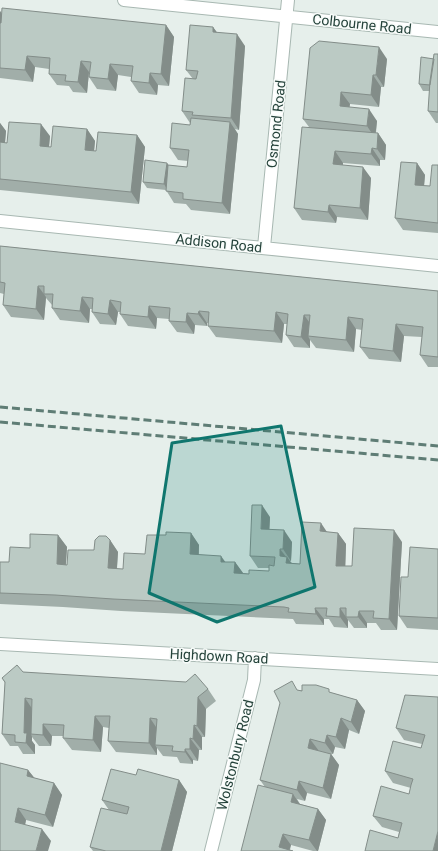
<svg xmlns="http://www.w3.org/2000/svg" width="438" height="851" font-family="Roboto,sans-serif">
  <style>
    .lines { fill: none; stroke-linecap: round; stroke-linejoin: round }
    .minor-casing { stroke: #a8b8b2; stroke-width: 14 }
    .minor { stroke: #fff; stroke-width: 12 }
    .rail { stroke: #5f7d75; stroke-width: 3; stroke-dasharray: 8 4; stroke-linecap: butt }
    .wall { fill: #a1aea9 }
    .shaded-wall { fill: #838d89 }
    .building { fill: #bbcac4; stroke: #838d89 }
    .marked { fill: #0f766e; fill-opacity: 0.2; stroke: #0f766e; stroke-width: 3; stroke-linejoin: round }
    .labels { text-anchor: middle; stroke-width: 3; stroke-linejoin: round; paint-order: stroke }
    .street-label { font-size: 14px; fill: #24423a; stroke: #f7fbf9 }
  </style>
  <rect width="100%" height="100%" fill="#e6efeb"/>
  <g class="lines">
    <!-- minor casing -->
    <g class="minor-casing">
      <path id="minor" d="M124 0 438 32
        M0 221 438 266
        M264 247 288 0
        M0 644 438 669
        M211 851 254 680 255 658"/>
    </g>
    <!-- minor -->
    <use href="#minor" class="minor"/>
    <!-- rail -->
    <path class="rail" d="M0 407 438 446
      M0 422 438 460"/>
  </g>
  <!-- wall -->
  <path class="wall" d="M0 11 2 14 166 25 174 37 169 86 158 85 157 95 139 93 131 81V77L118 75 116 91 97 89 89 77 90 72H89L87 93 73 92 69 86 57 85 49 74V69L35 67 33 82 0 78Z
    M213 27 217 33 245 46 239 130 235 129 238 134 230 214 191 210 186 204 174 203 166 190 147 188 143 182 167 163 168 165 187 167 188 161 178 160 170 148 190 125V123L182 111 193 79 186 70Z
    M438 54V123H436L428 111 430 91H423L419 84 434 59Z
    M387 59 384 87H381L379 107 350 104 349 107 377 121 376 133H378L386 145 385 160H380V166L343 163V165L371 178 368 220 337 217 336 223 302 220 294 208 309 127 303 119Z
    M0 123 6 131 5 143 50 136 49 147H51L87 129 95 141 94 151H96L137 135 145 147 139 204 0 190Z
    M417 163 425 175 424 186H430L438 165V233L403 230 395 218Z
    M0 246 438 291V367H428L420 355 422 337 404 336 401 362 369 359 360 347 362 330 356 329 354 352 316 348 310 340V348L294 347 286 335 287 324H284L282 343 216 337 208 326V323H207V326L195 325 194 334 177 332 169 321V319L157 318 156 329 128 326 120 314V312H118L116 325 100 324 92 312V309H90L89 323 60 320 52 308V305L46 298 44 320 11 317 3 305 4 294 0 293V297Z
    M270 517 269 529 292 542 291 561H290L292 563 300 564 327 532 338 533 346 544 345 566H352L402 542 397 630H381L376 623H367V628H354L348 620V628L334 627 329 619H324V625L296 624 293 619 121 611 63 607 0 604V562H9L30 548 58 535 67 547 66 565H67L94 550 110 540 118 552 117 569H123L145 554 166 535 191 533 199 545V555L225 562H235L243 573 249 574 269 571V568H258L250 556Z
    M438 549V630L407 628 399 616 408 577Z
    M23 672 208 689 216 701 206 709 205 737H202V750H199L198 761 193 760V764L180 763 177 757 163 756 157 748V755L116 752 108 741 109 728 103 727 101 752 72 750 63 738V736H52L51 746H39L32 737V741L35 745V754H23L18 746H10L2 734 5 683 2 678Z
    M298 690 332 693 357 700 365 711 359 734 349 730 345 749 335 747 333 754H331L339 765 331 799 307 793 305 801 297 799 300 804 318 809 326 820 318 851H313L291 845 290 850 241 851 265 787 260 780Z
    M438 697 398 838 399 832 382 827 373 816 409 794 411 788 393 783 385 771 421 748 422 744 404 740 396 728Z
    M28 770 34 778 54 783 62 795 53 827 26 820 25 825 51 841 0 851Z
    M136 775 179 780 187 792 172 851H93L90 847 109 810 102 800Z"/>
  <!-- shaded-wall -->
  <path class="shaded-wall" d="M0 11 6 20 0 27Z
    M166 25 174 37 169 86 161 74Z
    M213 27 222 39 213 32Z
    M237 34 245 46 239 130 231 118Z
    M379 47 387 59 384 87 376 75Z
    M27 56 35 67 33 82 25 70Z
    M81 61 89 72 87 93 78 82Z
    M110 64 118 75 116 91 108 79Z
    M150 73 158 85 157 95 149 83Z
    M373 75 381 87 379 107 371 95Z
    M341 92 350 104 348 117 340 106Z
    M369 109 377 121 375 138 367 126Z
    M230 122 238 134 230 214 222 203Z
    M0 123 6 131 4 154 0 148Z
    M41 124 50 136 48 157 40 146Z
    M87 129 95 141 93 162 85 150Z
    M378 133 386 145 385 160 377 149Z
    M137 135 145 147 139 204 131 192Z
    M372 148 380 160V166L371 154Z
    M335 151 343 163 342 175 333 164Z
    M167 163 171 169 168 191 164 184Z
    M417 163 425 175 423 197 415 185Z
    M363 167 371 178 368 220 360 208Z
    M329 205 337 217 336 223 328 212Z
    M38 286 46 297 44 320 36 309Z
    M82 297 90 309 89 323 80 311Z
    M110 300 118 312 116 325 108 314Z
    M149 306 157 318 156 329 148 317Z
    M199 311 207 323V326L198 314Z
    M276 312 284 324 282 343 274 331Z
    M187 313 195 325 194 334 186 322Z
    M304 315 312 326 308 336 310 340V348L301 337Z
    M348 317 356 329 354 352 346 340Z
    M396 324 404 336 401 362 393 351Z
    M262 505 270 517 269 541 261 529Z
    M321 523 329 535 320 531Z
    M284 530 292 542 291 561 283 549Z
    M394 530 402 542 397 630 389 619Z
    M191 533 199 545 198 566 190 554Z
    M338 533 346 544 345 578 336 566Z
    M58 535 67 547 65 576 57 564Z
    M110 540 118 552 116 580 108 568Z
    M280 549 287 558V557L295 568V575L280 556Z
    M221 556 229 567 221 562Z
    M235 562 243 573H234Z
    M315 608 324 619V625L316 614Z
    M340 608 348 620V628L340 617Z
    M359 611 367 623V628L358 617Z
    M198 697 206 709 205 737 197 726Z
    M25 698 33 710 31 734 32 737V741L35 745V754L26 743 24 733Z
    M357 700 365 711 359 734 351 722Z
    M95 716 103 727 101 752 93 740Z
    M150 718 158 730 155 745 157 748V755L149 743Z
    M341 718 349 730 345 749 336 737Z
    M43 724 52 736 51 746 43 735Z
    M194 725 202 737V750L193 739Z
    M327 735 335 747 333 754 325 743Z
    M190 738 199 750 198 761 190 749Z
    M310 739 319 751 308 748Z
    M185 749 193 760V764L185 752Z
    M331 754 339 765 331 799 323 788Z
    M28 770 37 781 27 776Z
    M179 780 187 792 172 851H161Z
    M299 781 307 793 305 801 297 790Z
    M54 783 62 795 53 827 45 815Z
    M293 794 301 806 291 802Z
    M18 808 26 820 23 834 15 822Z
    M318 809 326 820 318 851H317L309 840Z
    M42 829 51 841 48 851H36Z
    M438 831V851H433Z
    M283 834 291 845 289 851 279 847Z"/>
  <!-- building -->
  <path class="building" d="M2 8 166 25 161 74 150 73 149 83 131 81 133 66 110 64 108 79 89 77 91 62 81 61 78 82 65 81 66 75 49 74 50 58 27 56 25 70 0 68V23H1Z
    M190 25 213 27V32L237 34 231 118 192 115 193 112 182 111 185 78 196 79 198 71 186 70Z
    M319 41 379 47 376 75H373L371 95 341 92 340 106 369 109 367 126 303 119 310 48Z
    M434 54H438V112L428 111 430 81Z
    M421 57 434 59 430 85 419 84Z
    M191 118 230 122 222 203 183 199V193L166 191 168 165 187 167 189 150 170 148 172 123 190 125Z
    M9 122 41 124 40 146 51 147 53 126 87 129 85 150 96 151 98 132 137 135 131 192 0 179V142L7 143Z
    M302 127 378 133 377 149 372 148 371 154 335 151 333 164 363 167 360 208 329 205 328 212 294 208Z
    M145 160 167 163 164 184 143 182Z
    M401 162 417 163 415 185 430 186 432 165H438V223L395 218Z
    M0 246 438 291V357L420 355 423 327 396 324 393 351 360 347 363 319 348 317 346 340 308 336 310 315H304L301 337 286 335 288 314 276 312 274 331 208 326 209 312 199 311 198 314 187 313 186 322 169 321 170 308 149 306 148 317 120 314 121 302 110 300 108 314 92 312 93 298 82 297 80 311 52 308 53 294H44V286H38L36 309 3 305 5 283 0 282Z
    M252 505H262L261 529 284 530 283 549H280V556L287 557 286 563 300 564 302 522 321 523 320 531 338 533 336 566H352L354 528 394 530 389 619 373 618 374 611H359L358 617H346V608H340V617L326 616 327 608H315L316 614 288 612 289 608 284 607 113 599 55 595 0 593V562H9L10 547 30 548V534L58 535 57 564 67 565 68 550H94L95 540 99 536H106L110 540 108 568 123 569 124 553 145 554 147 535H166V532L191 533 190 554 221 556V562H235L234 573 249 574V570L269 571V565L274 566 275 557 250 556Z
    M410 547 438 549V618L399 616 401 577H408Z
    M17 665 23 672 186 682 195 674 208 689 198 697 197 726 194 725 193 739 190 738V749H185V752L172 751 173 746 155 745 157 719 150 718 149 743 108 741 110 716H95L93 740 63 738 64 725 43 724V735L31 734 32 699 25 698 24 733H27L26 743 15 742V735L2 734 5 682 2 678Z
    M292 681 297 690 302 691V685H316L329 689V692L357 700 351 722 341 718 336 737 327 735 325 743 310 739 308 748 331 754 323 788 299 781 297 790 260 780 280 703 274 691Z
    M405 695 438 697V831L433 851H365L370 830 398 838 402 823 373 816 381 786 409 794 411 785 413 779 385 771 393 741 421 748 425 735 396 728Z
    M0 763 28 770 27 776 54 783 45 815 18 808 15 822 42 829 36 851H0Z
    M111 769 136 775 138 769 179 780 161 851H106L90 847 101 808 127 814 129 807 102 800Z
    M258 785 293 794 291 802 318 809 309 840 283 834 279 847 293 851H241Z"/>
  <!-- marked area -->
  <path class="marked" d="M281 426 315 587 217 622 149 593 172 443Z"/>
  <g class="labels">
    <!-- street labels -->
    <g class="street-label">
      <text transform="translate(362 24) rotate(6)" y="5">Colbourne Road</text>
      <text transform="translate(276 124) rotate(-84)" y="5">Osmond Road</text>
      <text transform="translate(219 243) rotate(6)" y="5">Addison Road</text>
      <text transform="translate(219 656) rotate(3)" y="5">Highdown Road</text>
      <text transform="translate(235 755) rotate(-76)" y="5">Wolstonbury Road</text>
    </g>
  </g>
</svg>
